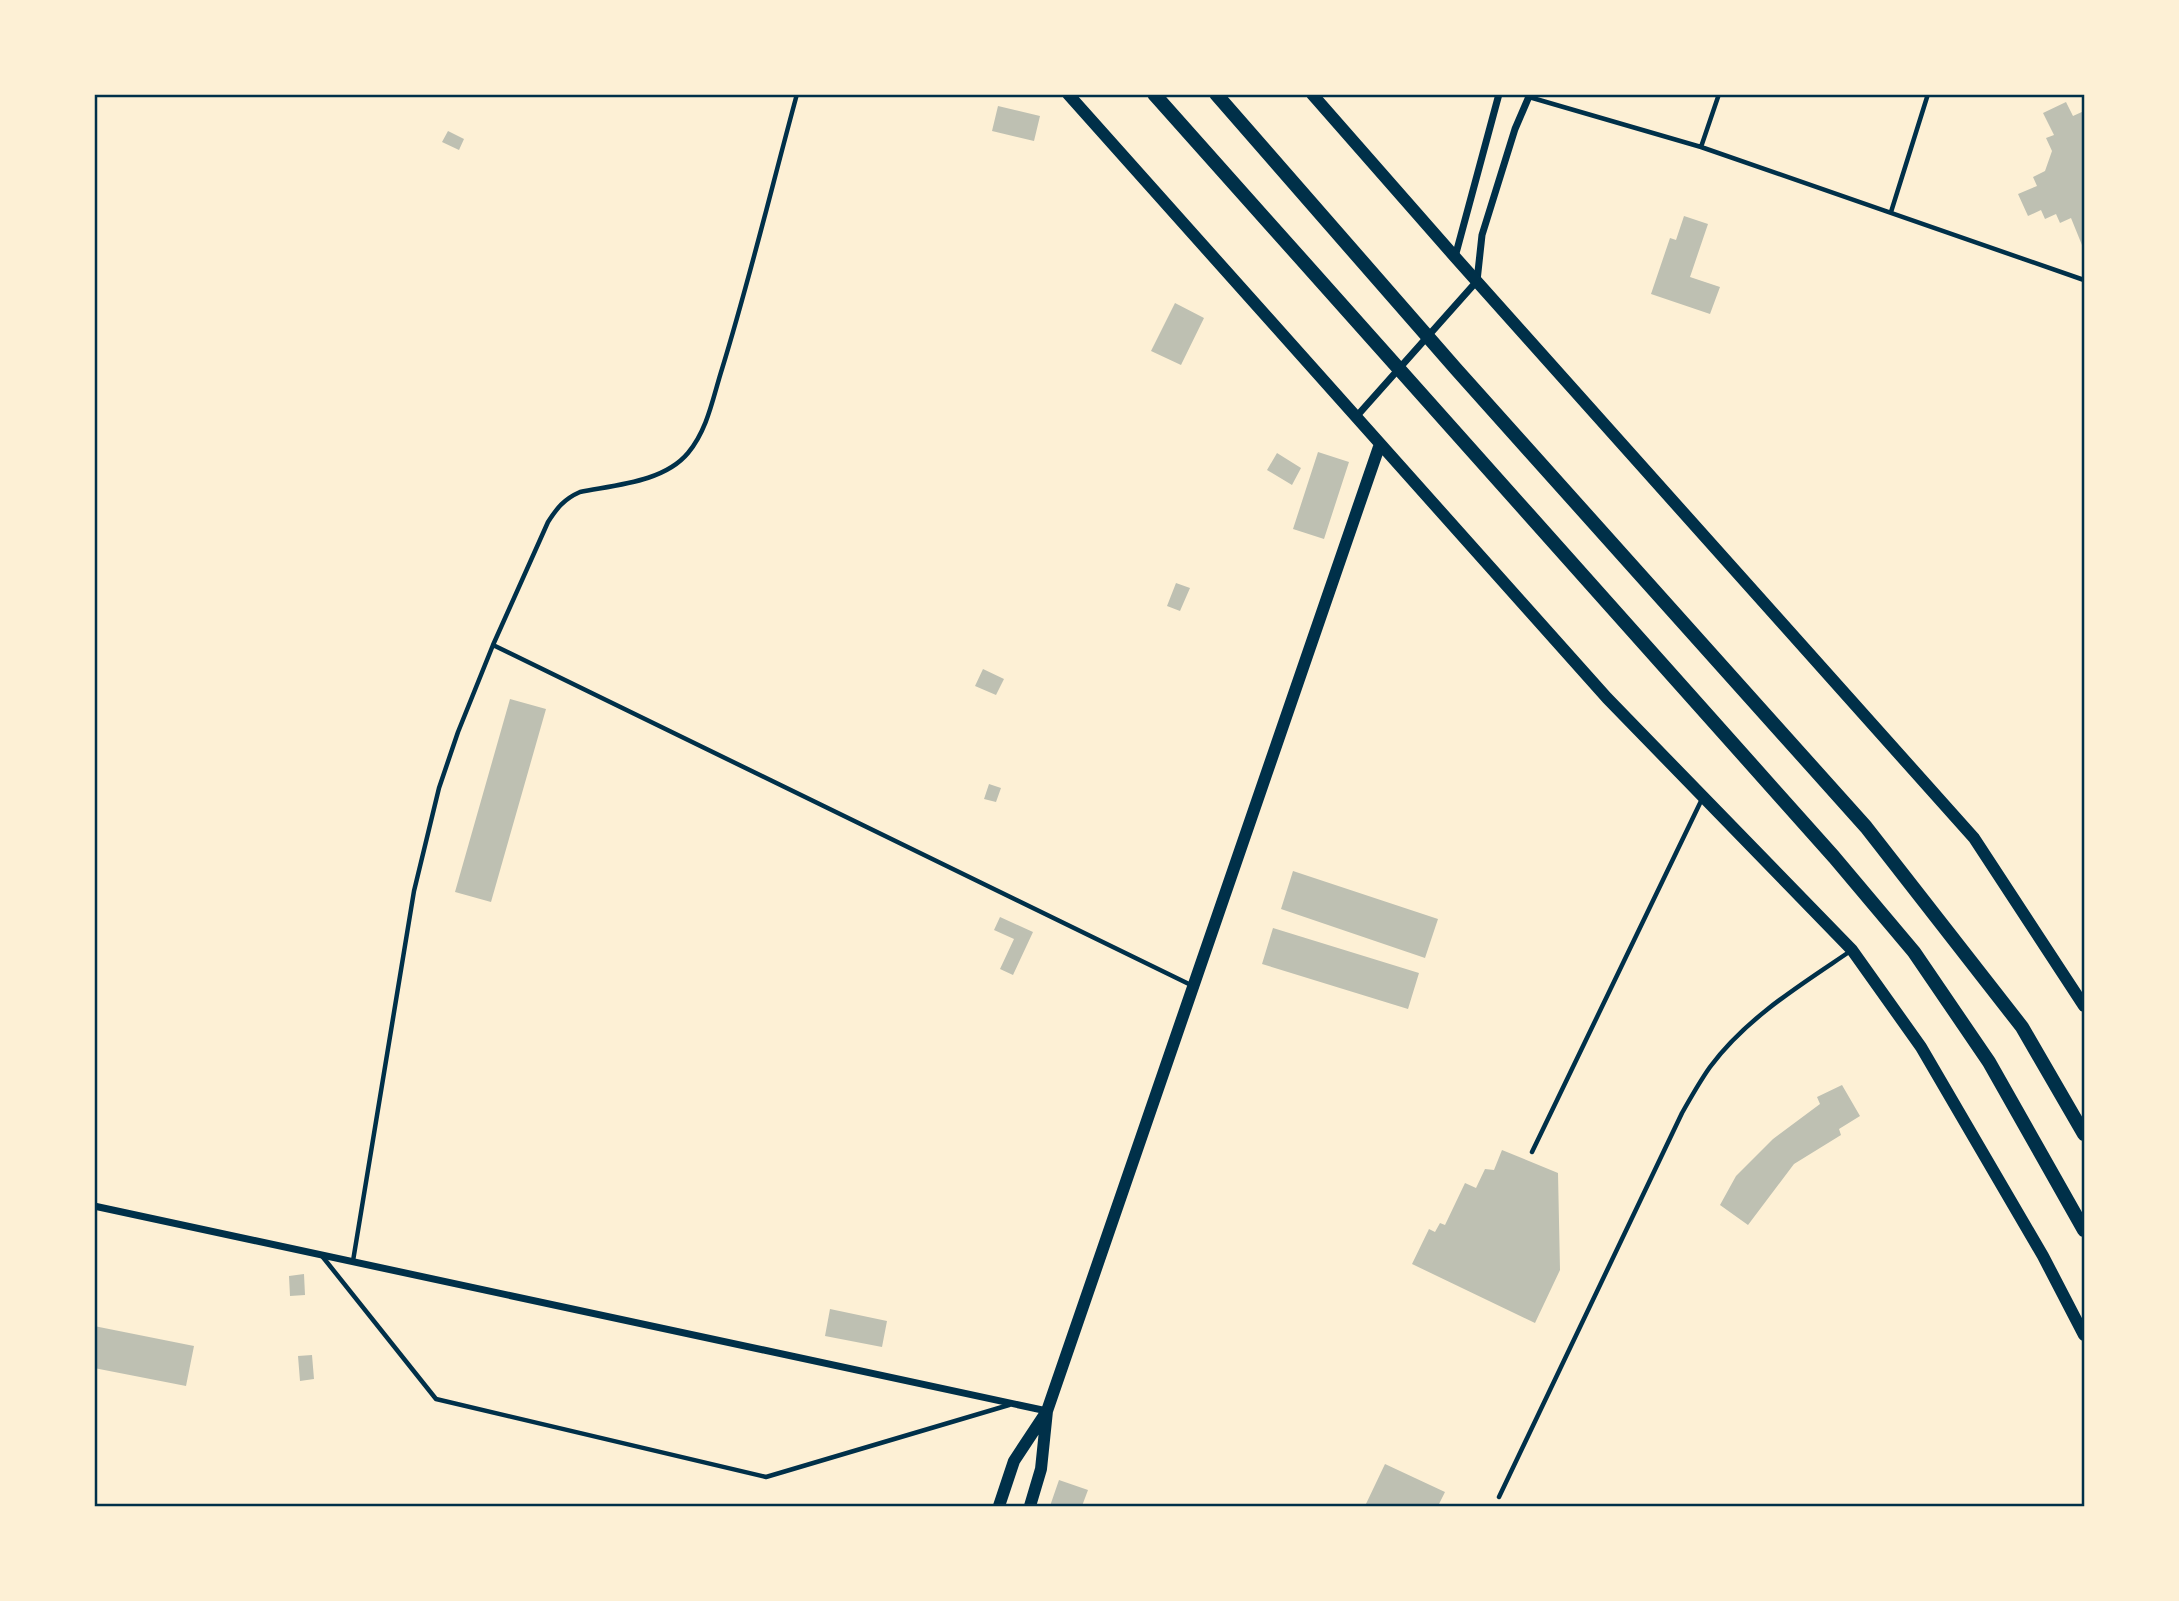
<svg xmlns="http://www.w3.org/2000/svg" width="2179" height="1601" font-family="'Source Sans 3',sans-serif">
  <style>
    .building { fill: #bec0b2 }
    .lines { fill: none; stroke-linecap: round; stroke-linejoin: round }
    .service { stroke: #003049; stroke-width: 4.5 }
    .minor { stroke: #003049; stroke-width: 7 }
    .secondary { stroke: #003049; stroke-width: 12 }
    .trunk { stroke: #003049; stroke-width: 14 }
    .neatline { fill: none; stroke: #003049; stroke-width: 2.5 }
  </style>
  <rect width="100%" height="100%" fill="#fdf0d5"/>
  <!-- building -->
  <path class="building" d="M2066 102 2073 116 2084 111V250L2071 218 2060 223 2056 214 2045 219 2041 210 2028 216 2018 194 2037 186 2033 177 2045 171 2052 151 2046 138 2054 135 2043 113Z
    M998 106 1040 116 1034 141 992 131Z
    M448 131 464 139 459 150 442 142Z
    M1684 216 1708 224 1690 277 1720 287 1710 314 1651 294 1670 238 1676 240Z
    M1175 303 1204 318 1181 365 1151 351Z
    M1318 452 1349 462 1324 539 1293 529Z
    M1277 453 1301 468 1292 485 1267 470Z
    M1176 583 1190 588 1180 611 1167 606Z
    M983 669 1004 679 996 695 975 686Z
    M510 699 546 709 491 902 455 892Z
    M989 784 1001 788 996 802 984 799Z
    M1293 871 1438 919 1425 958 1281 909Z
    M1000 917 1033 932 1013 975 1000 969 1014 939 994 930Z
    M1273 928 1419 973 1408 1009 1262 964Z
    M1842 1085 1860 1116 1839 1129 1841 1135 1794 1164 1748 1225 1720 1205 1736 1176 1773 1139 1820 1104 1817 1097Z
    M1502 1150 1558 1173 1560 1270 1535 1323 1412 1264 1429 1229 1435 1232 1440 1223 1445 1225 1465 1183 1476 1188 1485 1169 1494 1170Z
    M304 1274 305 1295 290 1296 289 1276Z
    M830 1309 887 1321 882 1347 825 1336Z
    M94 1326 194 1346 186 1386 94 1368Z
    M312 1355 314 1379 300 1381 298 1356Z
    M1385 1464 1445 1492 1438 1506H1365Z
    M1059 1480 1088 1490 1082 1506H1050Z"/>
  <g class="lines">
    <!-- service -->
    <path class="service" d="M1529 97 1701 147 2084 280
      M1701 147 1719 94
      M1891 212 1928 94
      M493 645 1193 986
      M1532 1152 1702 799
      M322 1256 436 1399 766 1477 1009 1405
      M353 1261 414 891 439 788 458 732 493 645 548 522C557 508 564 499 580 492 615 485 664 482 688 453 708 429 713 397 722 369 750 278 772 186 797 94
      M1499 1497 1682 1113C1691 1097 1700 1081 1710 1067 1747 1017 1802 984 1852 950"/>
    <!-- minor -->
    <path class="minor" d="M1455 257 1499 94
      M1356 417 1477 281 1482 235 1515 129 1530 94
      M94 1206 1047 1411"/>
    <!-- secondary -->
    <path class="secondary" d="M1068 94 1607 698 1852 950 1921 1047 2043 1256 2084 1335
      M1312 94 1455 257 1974 838 2084 1006
      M999 1506 1014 1461 1045 1414
      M1030 1506 1041 1469 1047 1411 1380 444"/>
    <!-- trunk -->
    <path class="trunk" d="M1154 94 1834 857 1914 952 1989 1062 2084 1230
      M1216 94 1456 369 1866 827 2022 1027 2084 1134"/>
  </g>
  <!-- border -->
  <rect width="2179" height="1601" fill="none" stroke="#fdf0d5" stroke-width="192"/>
  <rect x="96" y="96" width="1987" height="1409" class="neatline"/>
</svg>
